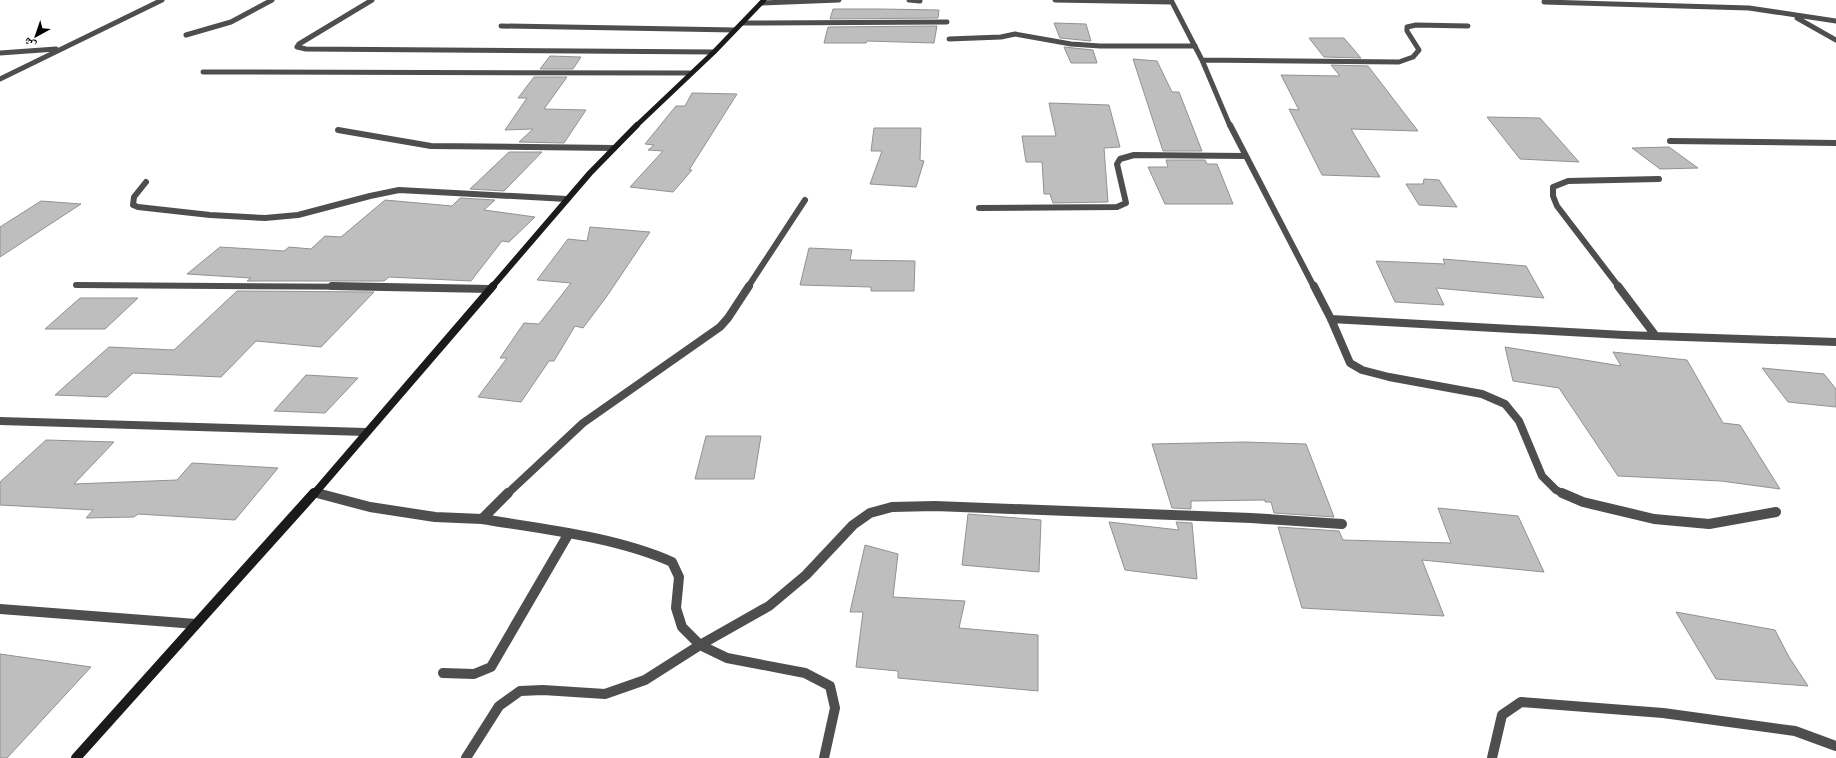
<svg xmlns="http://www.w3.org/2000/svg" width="1836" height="758" font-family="Raleway,'Noto Naskh Arabic',sans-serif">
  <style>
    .building { fill: #bebebe; stroke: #929292 }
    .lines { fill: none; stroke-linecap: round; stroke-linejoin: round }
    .lane { stroke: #4e4e4e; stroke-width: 5 }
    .street-far3 { stroke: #4e4e4e; stroke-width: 5 }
    .street-far2 { stroke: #4e4e4e; stroke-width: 6 }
    .street-far1 { stroke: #4e4e4e; stroke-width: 8 }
    .street { stroke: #4e4e4e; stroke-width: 10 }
    .secondary-far3 { stroke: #1b1b1b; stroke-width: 5 }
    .secondary-far2 { stroke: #1b1b1b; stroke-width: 6 }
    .secondary-far1 { stroke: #1b1b1b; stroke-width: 8 }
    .secondary { stroke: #1b1b1b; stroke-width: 10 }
  </style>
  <rect width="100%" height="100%" fill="#fff"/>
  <!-- building -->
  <path class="building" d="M833 9H880L939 10 938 18 830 19Z
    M1054 23 1086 24 1091 41 1060 38Z
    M937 26 934 43 867 41 866 43H824L828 27Z
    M1309 38H1344L1361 58 1324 57Z
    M1064 47 1093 50 1097 63H1071Z
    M550 56 581 57 573 69H540Z
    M1133 59 1157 61 1172 92H1179L1202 151H1163Z
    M1331 65 1368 66 1418 131 1351 129 1380 177 1322 175 1289 109 1299 110 1281 75 1340 76Z
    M534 77H567L544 109 586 110 564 143 519 142 533 129 505 130 527 98H518Z
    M692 93 737 94 689 170H692L673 192 630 187 663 151 648 150 654 145 645 144 676 106H685Z
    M1049 103 1109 105 1120 147 1104 148 1108 202 1053 203 1050 194H1044L1042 162H1026L1022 136H1056Z
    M1487 117 1540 118 1579 162 1520 159Z
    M874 128H921L920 160 924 161 916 187 870 184 882 151H871Z
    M1669 147 1698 168 1660 169 1632 148Z
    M509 152H542L504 191 470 189Z
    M1166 160H1205L1207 164H1217L1233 204H1165L1148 167H1168Z
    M1424 179 1439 180 1457 207 1419 205 1406 184H1423Z
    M460 198 495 200 484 210 535 217 509 242 502 241 471 281 389 277 384 281H247L251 278 187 274 220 247 284 251 289 247 311 249 325 236 341 237 385 200 452 206Z
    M41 201 81 204 0 257V227Z
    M590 227 650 232 607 296 583 328 575 326 554 361H549L521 402 478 397 507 358H500L524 323 539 324 571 283 537 280 568 239 587 241Z
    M809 248 852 250 850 260 915 261 914 291H871V287L800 285Z
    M1443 259 1526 266 1544 298 1436 288 1444 305 1395 302 1376 261 1445 264Z
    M237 291 374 292 321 347 256 341 221 377 133 373 107 397 55 395 109 347 174 350Z
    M80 298H138L105 329H45Z
    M1505 347 1621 366 1613 352 1687 360 1723 423 1740 425 1780 489 1721 481 1618 476 1559 388 1513 381Z
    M1762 368 1824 374 1836 389V407L1788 402Z
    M306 375 358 378 325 413 274 411Z
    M706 436H761L754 479H695Z
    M46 440 114 442 74 484 177 480 192 463 278 468 235 520 138 514 134 517 86 518 93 510 0 505V482Z
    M1244 442 1306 444 1334 517 1274 513 1271 502H1265V500L1191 501V509L1172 508 1152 444Z
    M1438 508 1518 516 1544 572 1422 560 1444 616 1302 608 1278 527 1339 531 1343 540 1451 543Z
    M968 514 1041 520 1039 572 962 565Z
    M1109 522 1179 530 1176 522 1192 523 1197 579 1125 570Z
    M865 545 898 554 893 597 965 601 959 628 1038 635V691L898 678V671L856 667 863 612H850Z
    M1676 612 1775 630 1789 657 1808 686 1716 679Z
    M0 654 91 667 7 758H0Z"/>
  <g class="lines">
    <!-- lane -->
    <path class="lane" d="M949 39 1001 37 1015 34 1071 44 1100 46H1195"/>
    <!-- street-far3 -->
    <path class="street-far3" d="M372 0 299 44 297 47 306 49 714 52
      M909 0 920 1
      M1055 0 1172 2
      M1171 0 1202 60 1230 126
      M1544 2 1749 8 1836 21
      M761 3 839 0
      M1797 18 1836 40
      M742 23 947 22
      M501 26 735 30
      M186 35 231 22 272 0
      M0 53 56 49
      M1202 60 1399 62 1413 57 1419 50 1407 31V27L1416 25 1468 26
      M203 72 690 73
      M0 79 162 0"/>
    <!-- street-far2 -->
    <path class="street-far2" d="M1230 125 1314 287
      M338 130 431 146 614 148
      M1670 141 1836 143
      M146 182 134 197 133 205 138 207 210 215 265 218 298 215 370 196 399 190 567 199
      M979 208 1117 207 1126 203 1117 164 1120 159 1134 155 1245 156
      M76 285 386 287
      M748 287 805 200
      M1619 287 1557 206 1553 196V187L1568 181 1659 179"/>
    <!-- street-far1 -->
    <path class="street-far1" d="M332 286 490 289
      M1314 286 1331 319 1350 363 1362 370 1389 377 1482 394 1505 404 1519 421 1542 476 1556 490 1564 494
      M1618 286 1655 335
      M1331 319 1624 335 1836 342
      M0 421 366 432
      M315 492 321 494
      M507 494 583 423 720 327 728 318 749 286"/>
    <!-- street -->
    <path class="street" d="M317 493 370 507 435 517 482 519 508 493
      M1562 493 1583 502 1654 519 1709 524 1776 512
      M482 519C543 529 616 537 672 562L679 577 676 608 682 627 700 645 727 658 805 673 830 686 835 708 824 758
      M0 609 196 624
      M443 673 474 674 491 667 569 533
      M466 758 499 706 520 691 543 690 605 694 645 680 700 645 769 606 806 575 853 525 870 513 892 507 935 506 1251 518 1342 524
      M1492 758 1502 715 1521 702 1663 713 1795 731 1836 746"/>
    <!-- secondary-far3 -->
    <path class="secondary-far3" d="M636 126 714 52 764 0"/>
    <!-- secondary-far2 -->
    <path class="secondary-far2" d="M492 287 590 173 637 125"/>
    <!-- secondary-far1 -->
    <path class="secondary-far1" d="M314 494 493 286"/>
    <!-- secondary -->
    <path class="secondary" d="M76 758 314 493"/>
  </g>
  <!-- north arrow -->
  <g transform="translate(36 36) rotate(220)" stroke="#ffffff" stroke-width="3" paint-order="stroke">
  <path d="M0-3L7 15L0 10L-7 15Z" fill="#000000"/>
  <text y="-6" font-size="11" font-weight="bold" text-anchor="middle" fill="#000000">ش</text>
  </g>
</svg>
